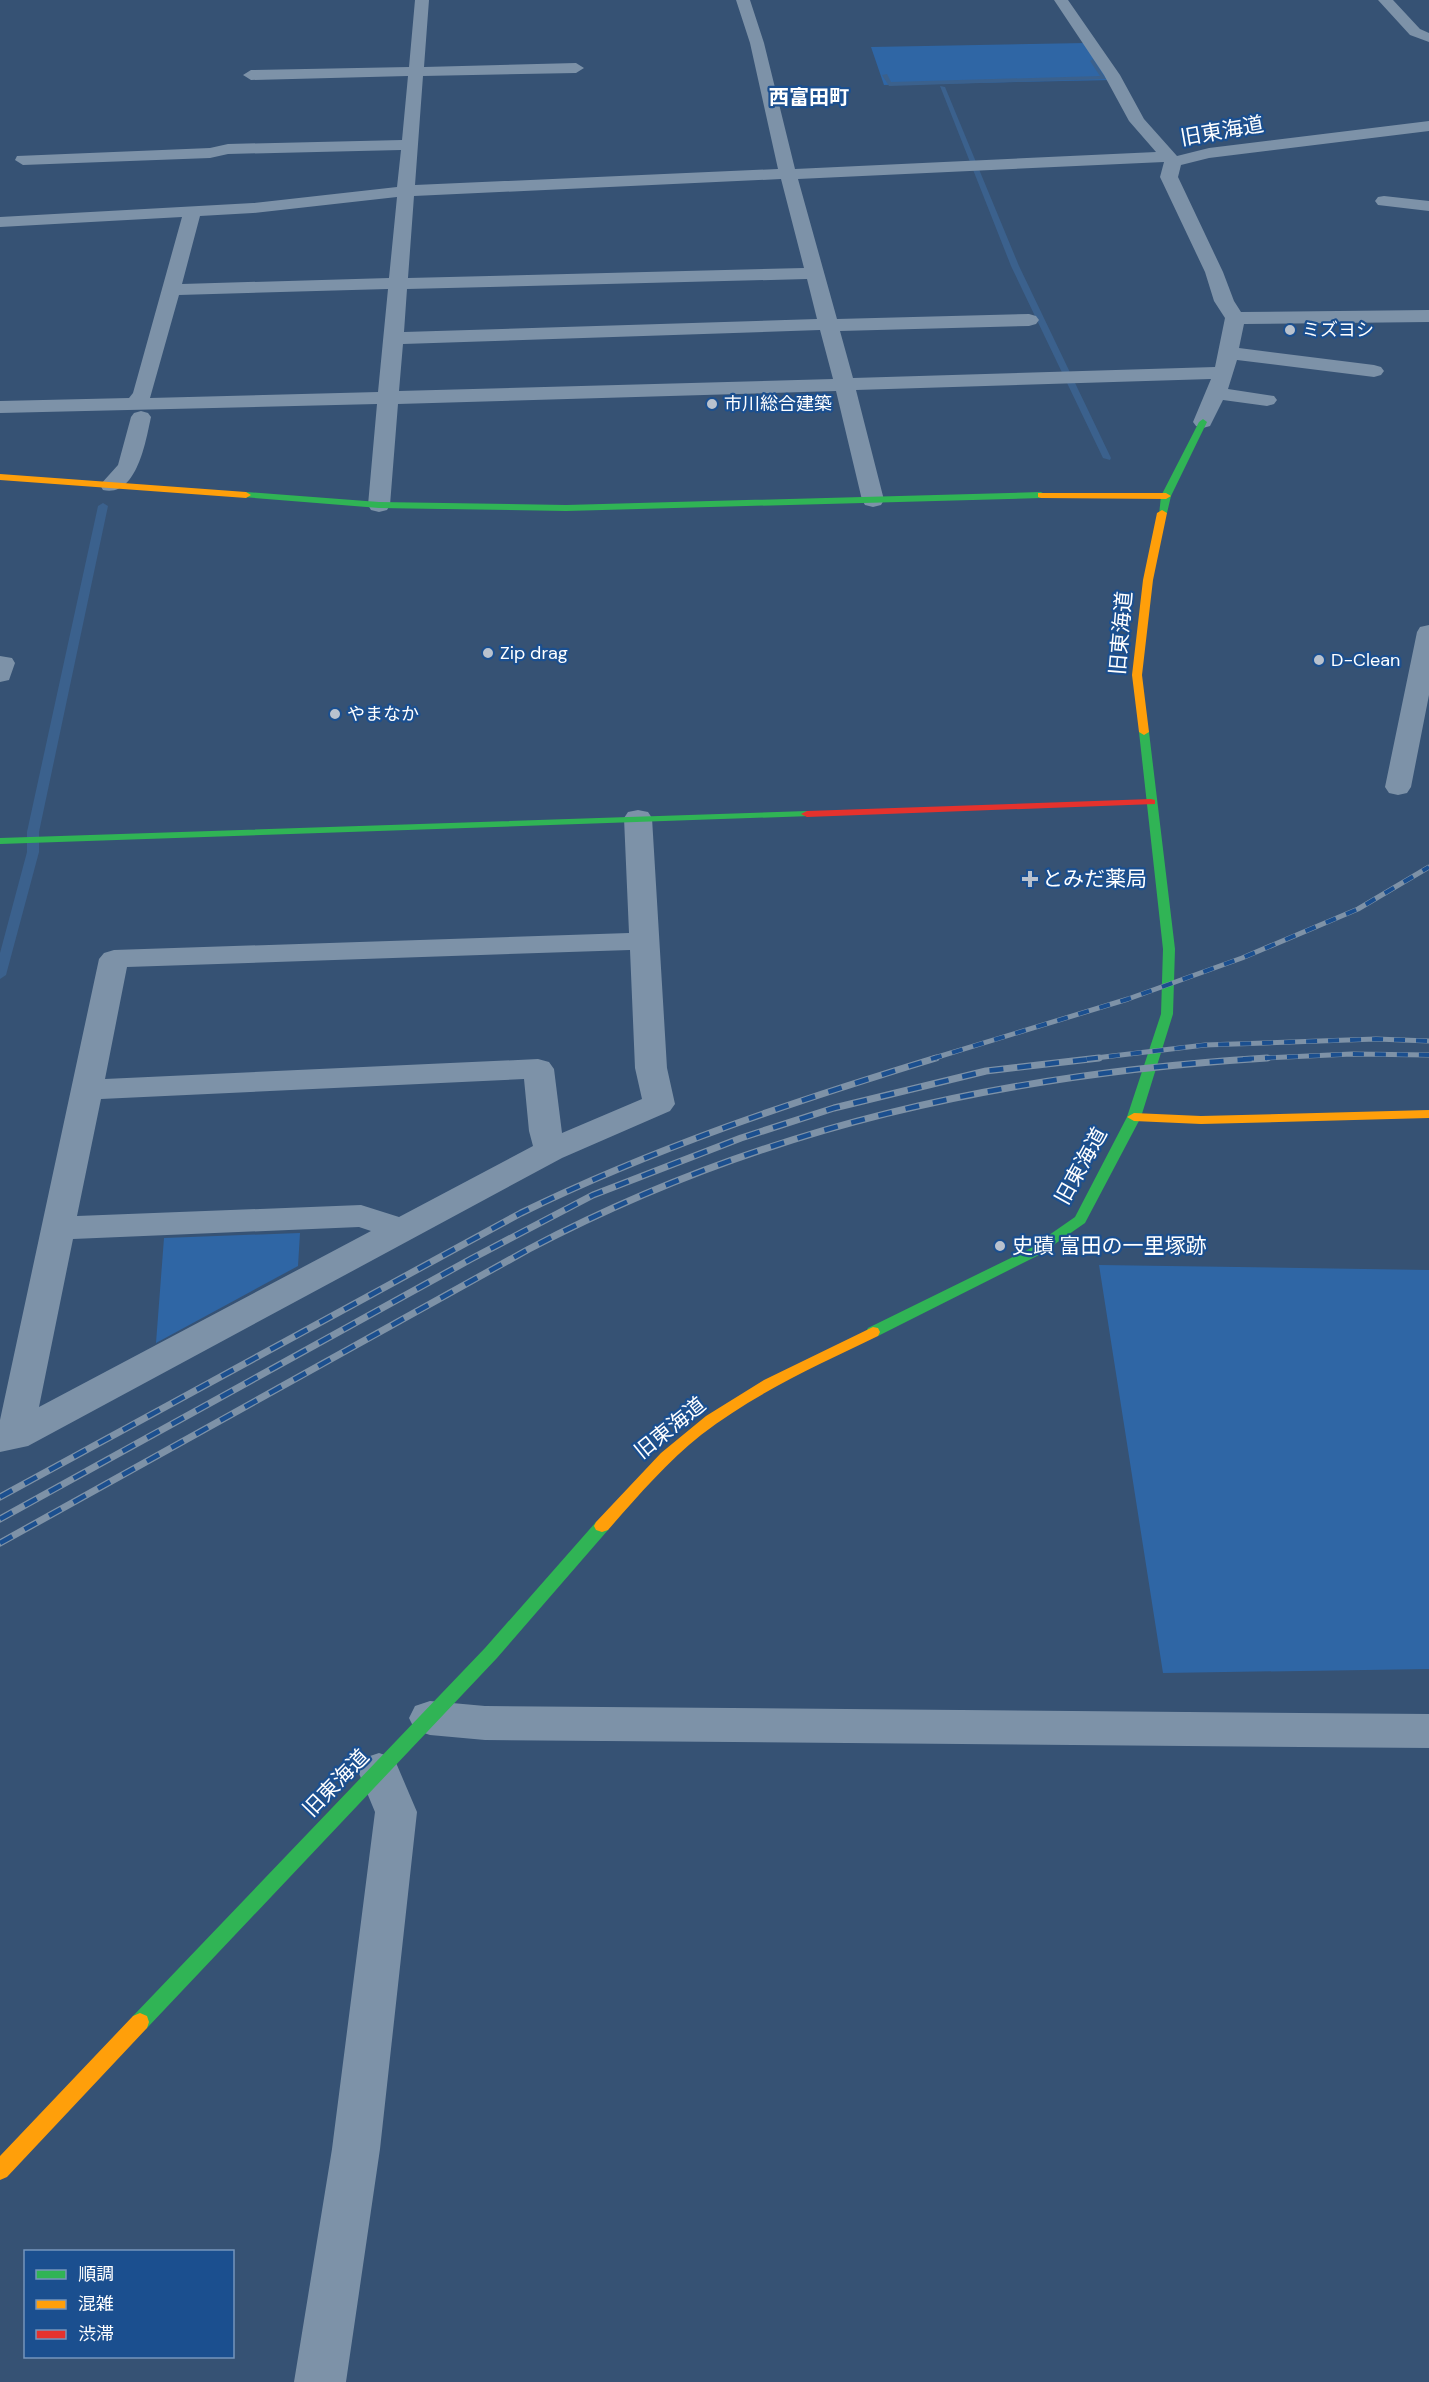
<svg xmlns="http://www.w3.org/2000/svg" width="1429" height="2382" font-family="'DM Sans','Noto Sans JP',sans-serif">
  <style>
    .green { fill: #2f66a5 }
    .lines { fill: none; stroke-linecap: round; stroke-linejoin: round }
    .stream { fill: #3b618d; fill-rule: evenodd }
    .street { fill: #7d92a8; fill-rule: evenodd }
    .fast { fill: #30b455; fill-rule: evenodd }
    .slow { fill: #ff9f0a; fill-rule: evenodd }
    .jam { fill: #e5322d; fill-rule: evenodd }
    .rail-far1-casing { stroke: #7e92a7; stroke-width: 5 }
    .rail-casing { stroke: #7e92a7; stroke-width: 7 }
    .rail-far1 { stroke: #1b4f8f; stroke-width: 4; stroke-dasharray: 11; stroke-linecap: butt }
    .rail { stroke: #1b4f8f; stroke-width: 4.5; stroke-dasharray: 14; stroke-linecap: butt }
    .poi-dot { fill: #b9c2ce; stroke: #1b4f8f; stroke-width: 2 }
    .labels { text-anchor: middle; stroke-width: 4.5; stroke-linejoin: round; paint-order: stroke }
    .far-poi-label { font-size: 18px; fill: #fff; stroke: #1b4f8f; text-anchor: start }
    .far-quarter-label { font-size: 20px; font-weight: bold; fill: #fff; stroke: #1b4f8f }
    .street-label { font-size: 21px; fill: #fff; stroke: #1b4f8f }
    .poi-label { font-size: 21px; fill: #fff; stroke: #1b4f8f; text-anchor: start }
  </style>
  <rect width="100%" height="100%" fill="#365274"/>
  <!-- green -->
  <path class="green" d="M1086 43 1112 80 884 85 871 47Z
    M300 1233 298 1266 156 1343 164 1238Z
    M1099 1265 1429 1270V1669L1163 1673Z"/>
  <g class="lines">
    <!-- stream -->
    <path class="stream" d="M1093 59 1106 79 889 86 882 75 887 74 891 82 1100 76 1090 61Z
      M940 86 945 87 1019 266 1111 458 1110 460 1103 458 1011 266Z
      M103 503 108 506 39 832V852L6 975 0 979V953L27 852V832L98 506Z"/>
    <!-- street -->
    <path class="street" d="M415 0H429L424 67 576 63 584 68 576 73 423 76 415 185 778 169 750 43 736 0H750L764 43 795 169 1156 152 1129 121 1104 75 1054 0H1068L1120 75 1144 119 1177 156 1209 148 1429 121V131L1209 158 1181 165 1178 177 1223 272 1234 301 1241 312 1429 310V322L1244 324 1239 348 1374 365 1381 367 1384 371 1381 375 1374 377 1237 360 1228 389 1274 396 1277 400 1274 404 1267 406 1223 400 1210 426 1203 428 1196 426 1193 422 1211 379 856 390 884 500 881 505 873 507 865 505 862 500 836 391 398 404 390 505 387 510 379 512 371 510 368 505 377 404 0 413V401L129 398 133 393 182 217 0 227V217L253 203 397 187 401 150 228 154 210 158 23 165 15 160 17 156 210 148 228 144 402 140 408 76 251 80 243 75 251 70 409 67ZM1164 162 1160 177 1205 272 1214 301 1225 318 1215 367 853 378 840 331 1029 326 1036 324 1039 320 1036 316 1029 314 837 319 798 179ZM781 179 804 268 408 278 414 196ZM397 197 389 278 182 284 200 216 253 213ZM807 279 817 319 404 332 407 289ZM388 289 378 392 150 398 179 295ZM820 330 833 379 399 391 403 344Z
      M1378 0H1393L1420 29 1429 33V42L1410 35Z
      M1384 196 1429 201V211L1378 205 1375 201 1378 197Z
      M141 411 148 413 151 417C146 440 137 498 103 490L100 485 118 465 131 417 134 413Z
      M1429 625V695L1411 787 1407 793 1398 795 1389 793 1385 787 1417 632 1420 627Z
      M0 656 12 658 15 663 9 680 0 682Z
      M638 810 648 812 652 818 667 1068 675 1104 670 1111 562 1158 28 1446 0 1452V1420L99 959 104 953 114 950 629 933 624 818 628 812ZM630 950 635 1068 642 1099 562 1133 554 1069 549 1062 538 1059 105 1079 127 967ZM524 1079 529 1131 533 1146 399 1217 361 1205 77 1216 101 1099ZM359 1227 371 1231 39 1407 73 1239Z
      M430 1701 485 1706 1429 1714V1748L485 1740 430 1735 415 1730 409 1718 415 1706Z
      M379 1753 394 1758 417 1812 380 2149 346 2382H294L332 2149 375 1812 358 1771 364 1758Z"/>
    <!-- fast -->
    <path class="fast" d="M1203 419 1207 422 1171 496 1167 513 1159 515 1161 496 1199 422Z
      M246 492 379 502 566 505 1041 492 1046 495 1041 498 566 511 379 508 243 497 241 495Z
      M1144 729 1149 732 1175 949 1173 1014 1141 1117 1085 1223 1039 1255 878 1336H868L866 1332 868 1328 1029 1249 1075 1217 1127 1117 1161 1014 1163 949 1139 732Z
      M807 811 811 812V816L0 844V838Z
      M602 1520 608 1522 610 1526 608 1530 497 1658 147 2028 140 2031 133 2028 131 2022 133 2016 485 1648 596 1522Z"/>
    <!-- slow -->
    <path class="slow" d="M0 474 246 492 251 495 246 498 0 480Z
      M1038 493H1166L1171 496 1166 499 1041 498 1038 497Z
      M1162 510 1167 513 1153 580 1142 675 1149 732 1144 735 1139 732 1132 675 1143 580 1157 513Z
      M1429 1110V1118L1201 1124 1134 1121 1127 1117 1134 1113 1201 1116Z
      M873 1327 878 1328 880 1332 878 1336C818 1365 755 1393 701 1435 666 1463 637 1497 608 1530L602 1532 596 1530 594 1526 596 1522 661 1453 706 1416 764 1380Z
      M140 2013 147 2016 149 2022 147 2028 7 2177 0 2180V2156L133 2016Z"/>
    <!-- jam -->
    <path class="jam" d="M1151 799 1155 800V804L807 817 801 814 807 811Z"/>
    <!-- rail-far1 casing -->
    <g class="rail-far1-casing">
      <path id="rail-far1" d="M931 1059 1128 999 1242 958 1358 909 1429 867
        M1087 1059 1205 1045 1376 1039 1429 1041
        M1243 1059 1352 1054 1429 1055"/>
    </g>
    <!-- rail casing -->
    <g class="rail-casing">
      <path id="rail" d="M0 1497 521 1213C654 1148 795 1101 936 1058
        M0 1519 471 1259 593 1195 741 1138 834 1108 986 1071 1099 1058
        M0 1543 529 1249C763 1126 1004 1074 1267 1058"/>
    </g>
    <!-- rail-far1 -->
    <use href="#rail-far1" class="rail-far1"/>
    <!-- rail -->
    <use href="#rail" class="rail"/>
  </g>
  <!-- markers -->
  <g class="poi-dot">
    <circle cx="1290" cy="330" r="6"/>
    <circle cx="712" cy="404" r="6"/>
    <circle cx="488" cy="653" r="6"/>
    <circle cx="1319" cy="660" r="6"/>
    <circle cx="335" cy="714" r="6"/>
    <path d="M1027 870h6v6h6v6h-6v6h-6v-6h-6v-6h6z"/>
    <circle cx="1000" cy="1246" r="6"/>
  </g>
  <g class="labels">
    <!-- far-poi labels -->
    <g class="far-poi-label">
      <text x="1302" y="336">ミズヨシ</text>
      <text x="724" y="410">市川総合建築</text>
      <text x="500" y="659">Zip drag</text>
      <text x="1331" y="666">D-Clean</text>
      <text x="347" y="720">やまなか</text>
    </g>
    <!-- far-quarter labels -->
    <g class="far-quarter-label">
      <text x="809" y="104">西富田町</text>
    </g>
    <!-- street labels -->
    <g class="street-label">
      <text transform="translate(1222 131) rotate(-10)" y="7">旧東海道</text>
      <text transform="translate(1121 633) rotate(-85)" y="7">旧東海道</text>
      <text transform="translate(1081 1166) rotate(-61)" y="7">旧東海道</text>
      <text transform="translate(670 1428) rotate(-39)" y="7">旧東海道</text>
      <text transform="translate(336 1783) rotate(-46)" y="7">旧東海道</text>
    </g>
    <!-- poi labels -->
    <g class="poi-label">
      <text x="1042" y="886">とみだ薬局</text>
      <text x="1012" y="1253">史蹟 富田の一里塚跡</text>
    </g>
  </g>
  <!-- legend -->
  <rect x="24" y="2250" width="210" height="108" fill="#1b4f8f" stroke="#7695bc" stroke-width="1.5"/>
  <rect x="36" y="2270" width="30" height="9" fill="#30b455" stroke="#7695bc" stroke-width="1.5"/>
  <text x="78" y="2280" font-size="18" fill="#ffffff">順調</text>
  <rect x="36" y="2300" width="30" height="9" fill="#ff9f0a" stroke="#7695bc" stroke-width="1.5"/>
  <text x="78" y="2310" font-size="18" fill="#ffffff">混雑</text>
  <rect x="36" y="2330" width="30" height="9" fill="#e5322d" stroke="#7695bc" stroke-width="1.5"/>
  <text x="78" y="2340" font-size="18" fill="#ffffff">渋滞</text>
</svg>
